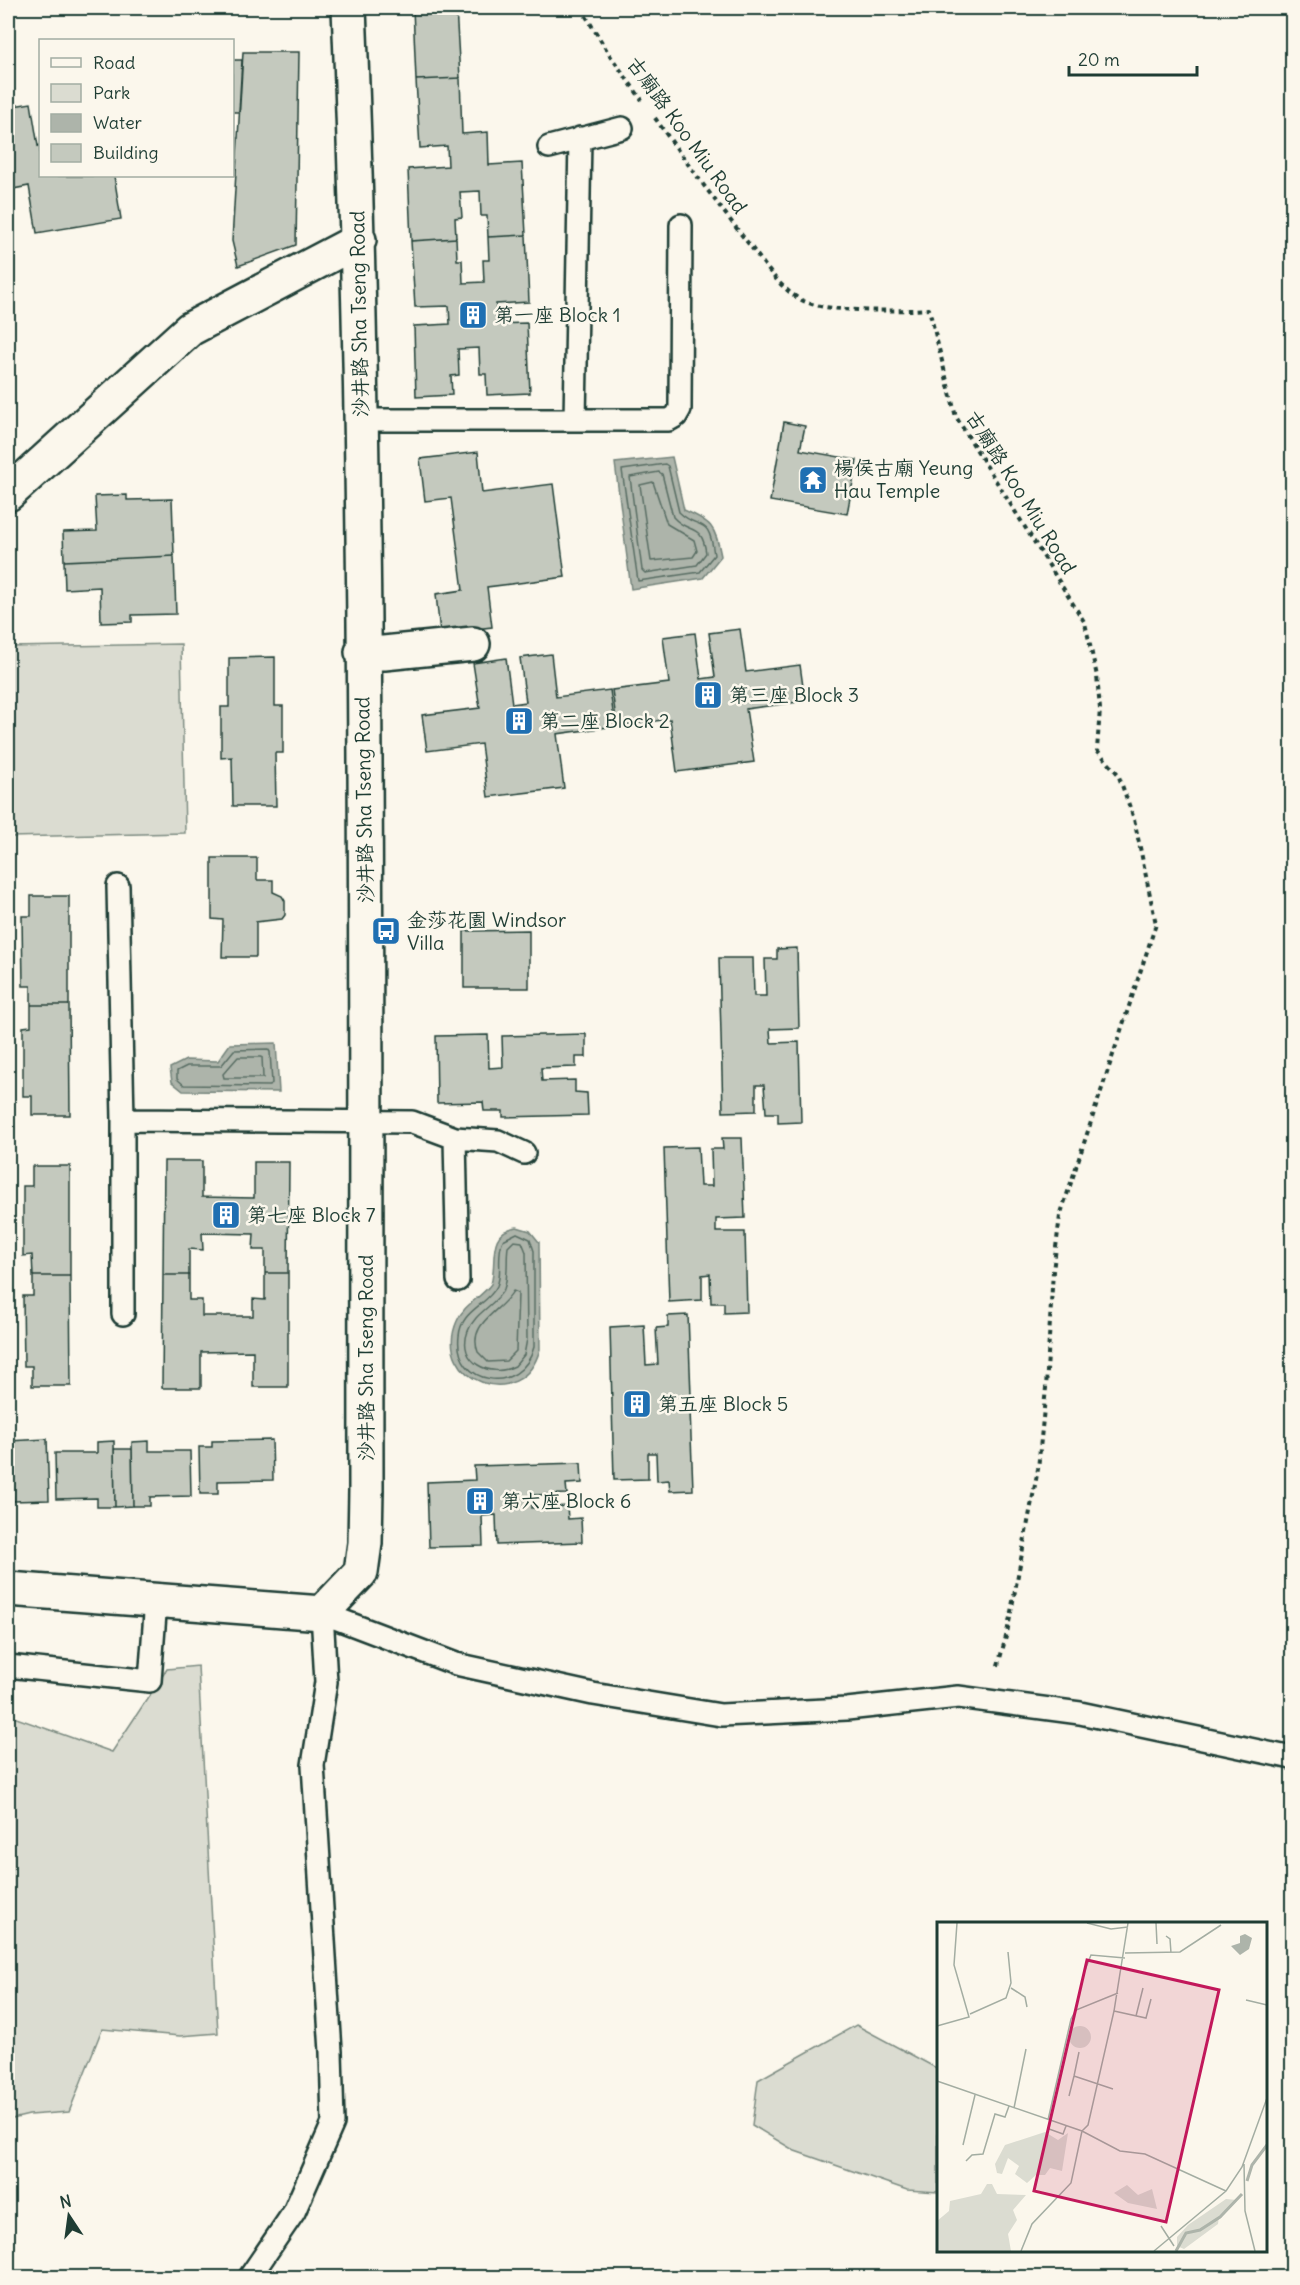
<svg xmlns="http://www.w3.org/2000/svg" width="1300" height="2285" font-family="Delius,'LXGW WenKai TC',sans-serif">
  <style>
    .green { fill: #dbdcd1; stroke: #7d8c82; stroke-width: 1.5 }
    .water { fill: #adb4aa; stroke: #74847b; stroke-width: 1.5 }
    .lines { fill: none; stroke-linecap: round; stroke-linejoin: round }
    .shore { stroke: #586d63; stroke-width: 1.5 }
    .building { fill: #c4c9be; stroke: #1f3d34; stroke-width: 1.5 }
    .service-casing { stroke: #1f3d34; stroke-width: 26 }
    .minor-casing { stroke: #1f3d34; stroke-width: 38 }
    .path { stroke: #1f3d34; stroke-width: 4; stroke-dasharray: 4.5 4.5; stroke-linecap: butt }
    .service { stroke: #fbf7ec; stroke-width: 21 }
    .minor { stroke: #fbf7ec; stroke-width: 33 }
    .labels { text-anchor: middle; stroke-width: 5; stroke-linejoin: round; paint-order: stroke }
    .street-label { font-size: 20px; fill: #1f3d34; stroke: #fbf7ec }
    .poi-label { font-size: 20px; fill: #1f3d34; stroke: #fbf7ec; text-anchor: start }
    .inset-river { fill: none; stroke: #adb4aa; stroke-width: 3 }
    .inset-road { fill: none; stroke: #a3ada2; stroke-width: 1.5 }
    .view { fill: #c2185b; fill-opacity: 0.15; stroke: #c2185b; stroke-width: 3 }
    .inset-edge { fill: none; stroke: #1f3d34; stroke-width: 3 }
  </style>
  <rect width="100%" height="100%" fill="#fbf7ec"/>
  <filter id="ink" filterUnits="userSpaceOnUse"><feTurbulence type="fractalNoise" baseFrequency=".0167" numOctaves="2"/><feDisplacementMap in="SourceGraphic" scale="12" xChannelSelector="R" yChannelSelector="G"/><feConvolveMatrix kernelMatrix="1 2 1 2 8 2 1 2 1" color-interpolation-filters="sRGB"/></filter>
  <g filter="url(#ink)">
    <!-- green -->
    <path class="green" d="M181 644 185 833 10 837 9 647Z
      M198 1666 218 2033 180 2036 102 2029 69 2112 29 2115 8 2120V1715L112 1752 167 1669Z
      M856 2025 938 2069V2192L907 2190 795 2151 752 2125 758 2080Z"/>
    <!-- water -->
    <path class="water" d="M672 457 684 510C712 522 715 526 721 556L703 578 631 589 615 463Z
      M276 1043 279 1092 183 1091 172 1082 170 1068 186 1060 218 1061 230 1044Z
      M517 1227 530 1231 539 1242 540 1349C522 1416 431 1380 457 1321 464 1304 481 1298 491 1284 498 1262 485 1232 517 1227Z"/>
    <g class="lines">
      <!-- shore -->
      <path class="shore" d="M665 464 668 466 679 512C699 532 709 513 714 555L700 572 638 581 622 470Z
        M659 472 662 474 673 517C689 535 702 522 706 553L697 565 645 573 642 570 630 477Z
        M653 482 667 524 694 540 697 551 693 557 651 561 640 485Z
        M268 1049 270 1052 272 1083 270 1086 184 1085 177 1079V1071L187 1066H221L234 1050Z
        M238 1057H262L263 1078H224L223 1074Z
        M517 1233 530 1239 534 1251V1347C521 1397 453 1385 459 1336 461 1310 487 1306 497 1286 503 1272 496 1254 503 1240Z
        M514 1241 522 1242 526 1252 527 1339 524 1355 515 1366C491 1379 456 1362 468 1331 475 1312 495 1306 504 1289 509 1276 506 1260 508 1247Z
        M513 1291 518 1293 516 1351 506 1361 488 1362 478 1352C467 1323 501 1312 513 1291Z"/>
    </g>
    <!-- building -->
    <path class="building" d="M413 8H456L460 78 416 80Z
      M243 52H299L296 245 238 266 232 241Z
      M232 60H242L239 112H232Z
      M460 78 462 134 488 132 489 165 522 163 526 235 488 237 487 216H481L480 191 460 192 462 217 455 218 456 238 411 241 408 169 448 166 447 146 420 148 416 80Z
      M31 103 38 146 40 145V176H114L121 219 37 233 29 186 8 190V107Z
      M526 235 529 302 496 304V324L527 323 530 393 487 395 486 374H480L479 348 458 349 459 375 451 376 452 395 416 397 414 326 450 324 449 306 415 307 411 241 456 238 457 260H462L463 283 484 282 483 260H489L488 237Z
      M784 422 805 426 800 450 857 460 847 514 770 501Z
      M478 452 482 493 553 484 565 577 487 587 492 627 440 633 436 594 463 590 451 498 425 501 420 459Z
      M127 495V500L172 499 174 556 64 561 63 532 97 531 95 496Z
      M174 556 176 614 132 615V622L101 623 100 587 65 589 64 561Z
      M740 629 746 672 800 665 805 701 746 709 754 762 677 772 670 719 617 726 612 690 669 683 663 637 695 633 701 679 715 677 709 633Z
      M551 654 556 697 610 690 615 726 557 734 564 788 488 797 481 744 427 751 422 715 480 708 473 663 506 658 512 704 526 702 520 658Z
      M275 657V706H283V753H275L276 806H233L232 757 221 758V707H229V658Z
      M212 858H257V880H273V892L282 896 285 901V915L282 919 256 922V957H222L223 920 212 919Z
      M31 896H69V1005H31V986H23L22 916H31Z
      M529 930V988H464V931Z
      M797 948 799 1028 770 1029 771 1043 799 1042 801 1122 778 1123V1113H766L764 1085H756V1111L723 1112 719 958H753L754 996H766L765 959H777V949Z
      M31 1005H69L70 1115H32V1096H23V1027L31 1026Z
      M586 1034V1057H576V1067L541 1068 542 1081 575 1080V1092L587 1093 588 1115 503 1117V1111H484L483 1102 437 1103 436 1036 488 1035 489 1068 503 1067 502 1036Z
      M722 1138H742L745 1218 716 1219V1232H745L747 1312 724 1313V1303H711L710 1274 702 1275V1300L669 1302 664 1148 698 1147 700 1186H712L711 1149H723Z
      M164 1161H202V1197L254 1198V1162H289L288 1273H265V1250H253L254 1234 202 1233 203 1250 189 1249V1275H163Z
      M32 1166H70V1276H33L32 1255 23 1256V1186H32Z
      M265 1273H288V1387H253V1351L201 1352V1388H162L163 1275H189V1300H202V1316H253V1299L265 1300Z
      M33 1276H70L71 1386H32V1366H24L23 1296H33Z
      M688 1315 691 1396 662 1397V1411L690 1410 693 1490 670 1491 669 1480 657 1481 656 1453H648V1479L614 1480 610 1327 644 1325 646 1365 658 1364 656 1328 668 1327V1316Z
      M47 1439 49 1500 13 1501V1496H10L8 1504V1441Z
      M272 1440 273 1480 218 1481V1494H200L199 1447H212V1441Z
      M114 1441 115 1507H97V1498L56 1499 55 1453H97V1442Z
      M149 1441V1451H190L191 1496 150 1497V1506H133L132 1442Z
      M114 1449H132L133 1506 115 1507Z
      M581 1463 582 1483 566 1484 567 1494 532 1495V1508L567 1506 568 1519 581 1518 582 1542 497 1545 496 1515 482 1516 483 1546 429 1547 427 1482 475 1480 474 1466Z"/>
    <g class="lines">
      <!-- service casing -->
      <g class="service-casing">
        <path id="service" d="M549 147 622 128
          M361 420H669L676 416 680 409 681 225
          M575 420 580 138
          M118 886 123 1120
          M455 1138 458 1280
          M123 1314V1120L412 1122 455 1138 498 1141 524 1153
          M8 1666 150 1681 156 1600
          M249 2278 294 2212 333 2123 331 2052 313 1765 326 1682 322 1613 456 1664 593 1694 721 1715 847 1709 958 1697 1080 1713 1292 1758"/>
      </g>
      <!-- minor casing -->
      <g class="minor-casing">
        <path id="minor" d="M8 494 190 329 359 240
          M362 652 384 653 473 644
          M8 1589 322 1613 361 1572 365 1543 366 1490C365 996 370 501 349 8"/>
      </g>
      <!-- path -->
      <path class="path" d="M581 8 609 54 642 100
        M655 118C685 161 716 202 748 243 764 263 781 292 806 302 833 313 899 311 929 309L956 417 1085 623 1097 676 1100 709 1097 750 1118 774 1134 819 1156 924 1060 1216 1053 1271 1046 1388 1038 1469 1007 1633 997 1669"/>
      <!-- service -->
      <use href="#service" class="service"/>
      <!-- minor -->
      <use href="#minor" class="minor"/>
    </g>
  </g>
  <!-- icons -->
  <defs>
    <g id="building-square" transform="scale(1.5)"><rect x="-9" y="-9" width="18" height="18" rx="4" fill="#1f6fb2" stroke="#fbf7ec"/><path d="M-4-6H4V6H1V3H-1V6H-4ZM-2.5-4.3h1.7v1.8h-1.7ZM.8-4.3h1.7v1.8H.8ZM-2.5-1h1.7V.8h-1.7ZM.8-1h1.7V.8H.8Z" fill="#fff"/></g>
    <g id="temple-square" transform="scale(1.5)"><rect x="-9" y="-9" width="18" height="18" rx="4" fill="#1f6fb2" stroke="#fbf7ec"/><path d="M0-6L5-2H3V0L6.5 2.5H4V6H1.5V3h-3V6H-4V2.5H-6.5L-3 0V-2H-5Z" fill="#fff"/></g>
    <g id="bus-square" transform="scale(1.5)"><rect x="-9" y="-9" width="18" height="18" rx="4" fill="#1f6fb2" stroke="#fbf7ec"/><path d="M-5-6H5V4H4V6H2V4H-2V6H-4V4H-5ZM-3.5-4V0h7V-4ZM-3.5 1.2v1.5H-2V1.2ZM2 1.2v1.5H3.5V1.2Z" fill="#fff"/></g>
  </defs>
  <g fill-rule="evenodd">
    <use href="#building-square" x="473" y="315"/>
    <use href="#temple-square" x="813" y="480"/>
    <use href="#building-square" x="708" y="695"/>
    <use href="#building-square" x="519" y="721"/>
    <use href="#bus-square" x="386" y="931"/>
    <use href="#building-square" x="226" y="1215"/>
    <use href="#building-square" x="637" y="1404"/>
    <use href="#building-square" x="480" y="1501"/>
  </g>
  <g class="labels">
    <!-- street labels -->
    <g class="street-label">
      <text transform="translate(687 135) rotate(54)" y="7">古廟路 Koo Miu Road</text>
      <text transform="translate(359 314) rotate(-91)" y="7">沙井路 Sha Tseng Road</text>
      <text transform="translate(1021 492) rotate(58)" y="7">古廟路 Koo Miu Road</text>
      <text transform="translate(364 800) rotate(-91)" y="7">沙井路 Sha Tseng Road</text>
      <text transform="translate(366 1358) rotate(-90)" y="7">沙井路 Sha Tseng Road</text>
    </g>
    <!-- poi labels -->
    <g class="poi-label">
      <text x="494" y="322">第一座 Block 1</text>
      <text x="834" y="475">楊侯古廟 Yeung<tspan x="834" dy="23">Hau Temple</tspan></text>
      <text x="729" y="702">第三座 Block 3</text>
      <text x="540" y="728">第二座 Block 2</text>
      <text x="407" y="927">金莎花園 Windsor<tspan x="407" dy="23">Villa</tspan></text>
      <text x="247" y="1222">第七座 Block 7</text>
      <text x="658" y="1411">第五座 Block 5</text>
      <text x="501" y="1508">第六座 Block 6</text>
    </g>
  </g>
  <!-- overview -->
  <g transform="translate(937 1922)">
    <rect width="330" height="330" fill="#fbf7ec"/>
    <path d="M132 115a11 11 0 1 1 22 0a11 11 0 1 1-22 0ZM108 210 121 218 131 211 125 249 113 246 108 253H99L90 261 78 252 82 244 71 236 65 252 60 251 58 242 68 223ZM50 262H55L60 272 89 273 76 288 80 298 71 312 74 329H0V299L12 289 13 279 44 272ZM190 263 201 273 215 267 220 287 191 281 177 271ZM289 277 300 278 282 294 281 302 247 327 240 324V315L251 303Z" fill="#dbdcd1"/>
    <path d="M308 12 315 16 312 27 303 33 294 24 303 21V14Z" fill="#adb4aa"/>
    <path class="inset-river" d="M310 259 315 243 330 223M239 329 249 311 263 308 283 295 305 272"/>
    <path class="inset-road" d="M150 1 174 7 191 5M219 1 220 22M229 14 233 17 234 31M188 31 243 30 284 3M148 48 154 33 188 36M74 66 88 75 90 85M309 78 330 83M177 89 209 96 214 77M33 92 69 76 74 61 71 30M199 94 206 66M0 104 32 95 17 43 20 1M137 154 142 130M0 159 145 209 183 229 208 232 289 269M132 174 137 154 176 167M77 186 89 127M111 198 134 97 139 88 181 71M113 199 112 207 126 212 129 204M145 209 151 203 177 89 191 1M26 223 38 173M29 239 35 233 46 232 58 192 68 195 72 184M307 242 308 289 318 329M224 304 237 324M84 329 95 302 134 261 145 209M217 329 289 269 305 245 330 176"/>
    <path class="view" d="M150 38 282 68 229 300 97 269Z"/>
    <rect width="330" height="330" class="inset-edge"/>
  </g>
  <!-- margin -->
  <rect width="1300" height="2285" fill="none" stroke="#fbf7ec" stroke-width="30"/>
  <rect x="15" y="15" width="1270" height="2255" fill="none" stroke="#1f3d34" stroke-width="2" filter="url(#ink)"/>
  <!-- legend -->
  <rect x="39" y="39" width="195" height="138" fill="#fbf7ec" stroke="#a3ada2" stroke-width="1.5"/>
  <rect x="51" y="58" width="30" height="9" fill="#fbf7ec" stroke="#a3ada2" stroke-width="1.5"/>
  <text x="93" y="69" font-size="18" fill="#1f3d34">Road</text>
  <rect x="51" y="84" width="30" height="18" fill="#dbdcd1" stroke="#a3ada2" stroke-width="1.5"/>
  <text x="93" y="99" font-size="18" fill="#1f3d34">Park</text>
  <rect x="51" y="114" width="30" height="18" fill="#adb4aa" stroke="#a3ada2" stroke-width="1.5"/>
  <text x="93" y="129" font-size="18" fill="#1f3d34">Water</text>
  <rect x="51" y="144" width="30" height="18" fill="#c4c9be" stroke="#a3ada2" stroke-width="1.5"/>
  <text x="93" y="159" font-size="18" fill="#1f3d34">Building</text>
  <!-- north arrow -->
  <g transform="translate(69 2216) rotate(347)" stroke="#fbf7ec" stroke-width="4.5" paint-order="stroke">
  <path d="M0-4.5L10 22L0 15L-10 22Z" fill="#1f3d34"/>
  <text y="-9" font-size="16" font-weight="bold" text-anchor="middle" fill="#1f3d34">N</text>
  </g>
  <!-- scale -->
  <path d="M1069 66v9h128v-9" fill="none" stroke="#1f3d34" stroke-width="3"/>
  <text x="1078" y="66" font-size="18" fill="#1f3d34" stroke="#fbf7ec" stroke-width="4.5" paint-order="stroke">20 m</text>
</svg>
